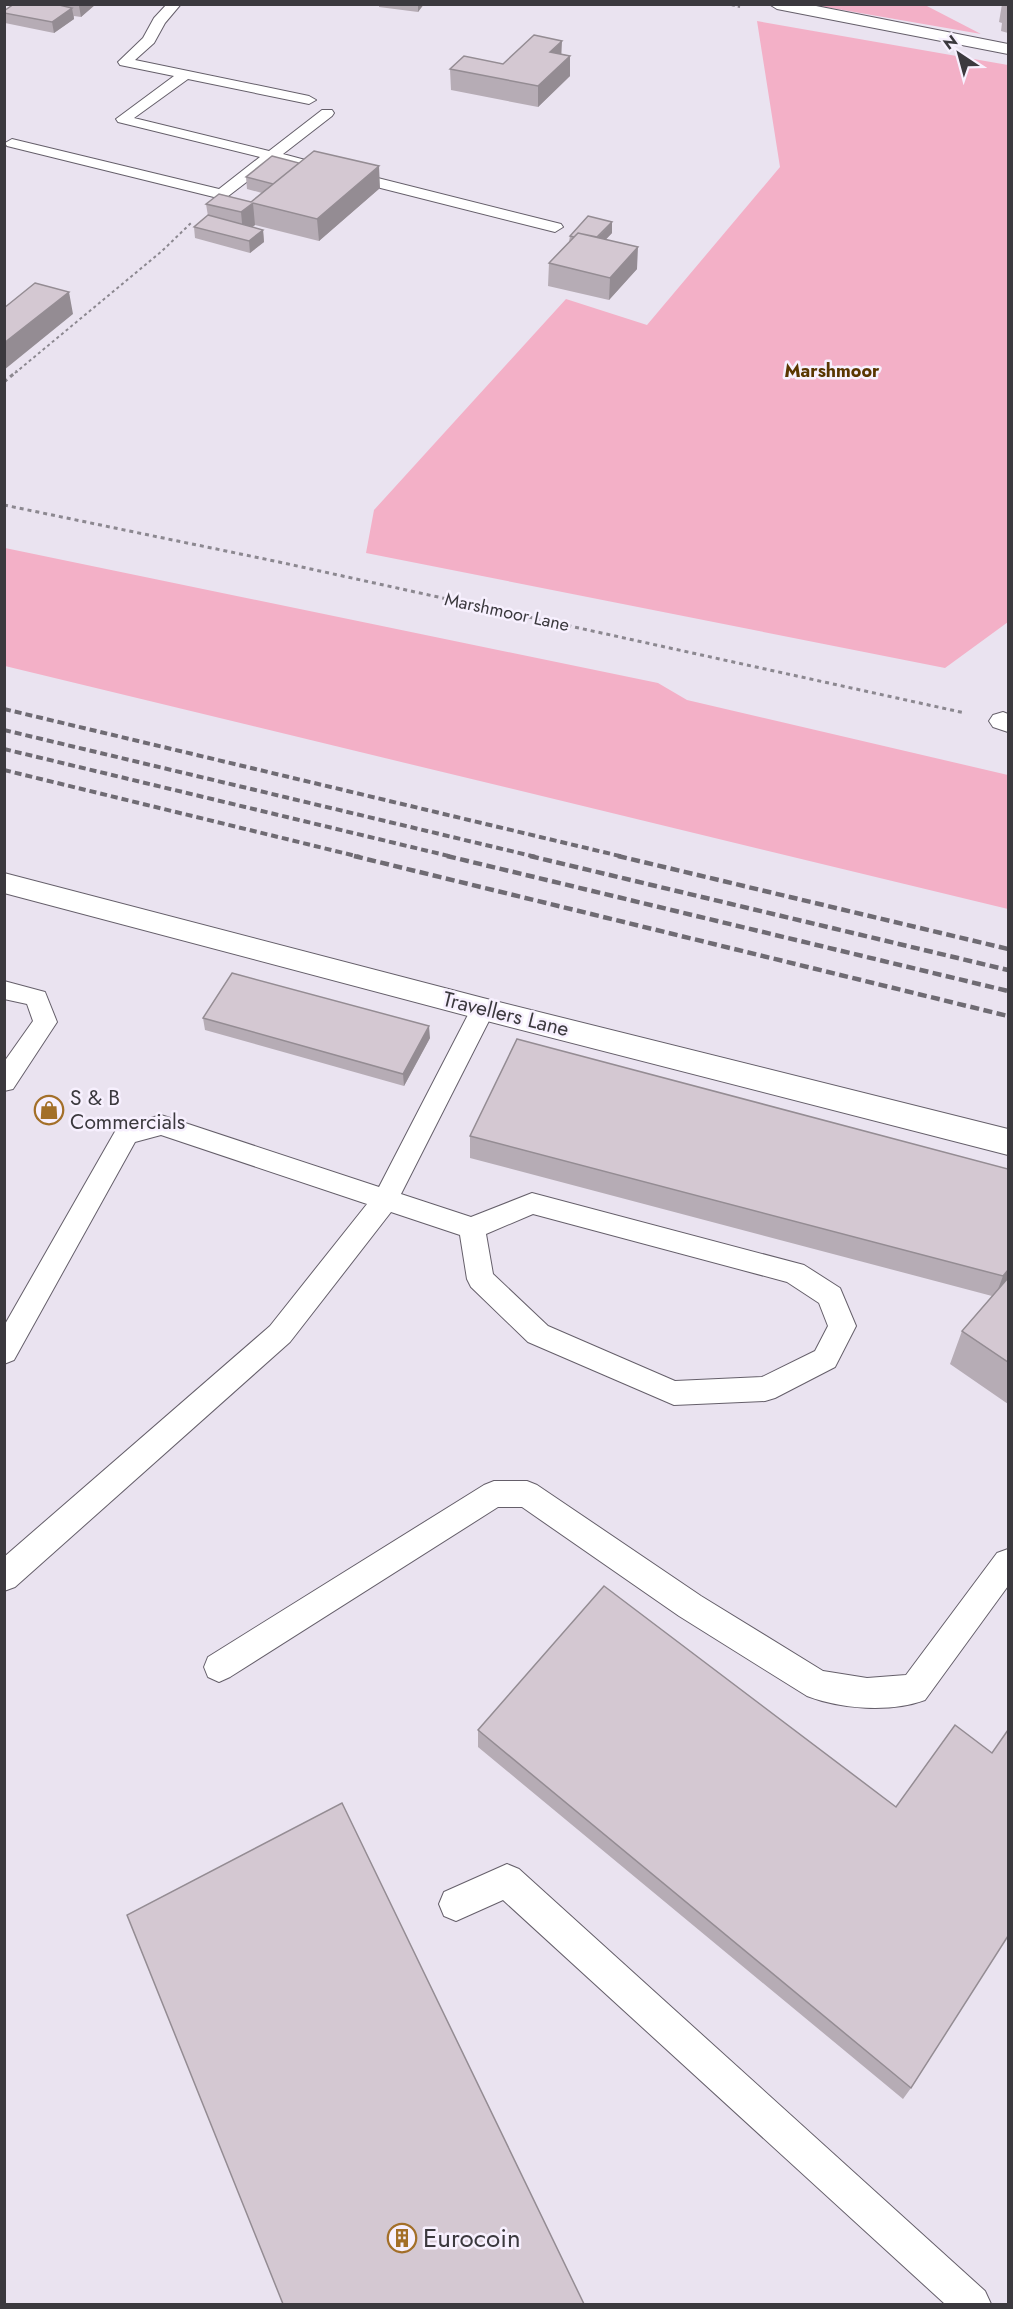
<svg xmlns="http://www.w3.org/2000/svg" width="1013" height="2309" font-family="Jost,sans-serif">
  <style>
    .green { fill: #f3b0c7 }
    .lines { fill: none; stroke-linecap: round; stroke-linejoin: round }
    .service-casing { stroke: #655f6a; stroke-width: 2 }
    .minor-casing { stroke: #655f6a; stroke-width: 2 }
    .primary-casing { stroke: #655f6a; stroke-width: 2 }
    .path-far1 { stroke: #8c8890; stroke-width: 2; stroke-dasharray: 3 3; stroke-linecap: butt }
    .path { stroke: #8c8890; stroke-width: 3; stroke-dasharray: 4 4; stroke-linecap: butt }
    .service { fill: #fff; fill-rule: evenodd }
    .minor { fill: #fff; fill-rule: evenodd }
    .primary { fill: #fff; fill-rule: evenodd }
    .rail-far1 { stroke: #6f6b73; stroke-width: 4; stroke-dasharray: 7 4; stroke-linecap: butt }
    .rail { stroke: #6f6b73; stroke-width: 4.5; stroke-dasharray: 9 4.5; stroke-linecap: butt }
    .wall { fill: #b6acb5 }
    .shaded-wall { fill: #948c93 }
    .building { fill: #d4c8d2; stroke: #948c93; stroke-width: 1.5 }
    .labels { text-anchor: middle; stroke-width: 5; stroke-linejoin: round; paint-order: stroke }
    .far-neighbourhood-label { font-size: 18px; font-weight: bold; fill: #593600; stroke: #f7f0fe }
    .far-street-label { font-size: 18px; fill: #3b393e; stroke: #f7f0fe }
    .street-label { font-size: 21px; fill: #3b393e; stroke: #f7f0fe }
    .poi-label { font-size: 21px; fill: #3b393e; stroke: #f7f0fe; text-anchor: start }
    .near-poi-label { font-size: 26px; fill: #3b393e; stroke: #f7f0fe; text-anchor: start }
  </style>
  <rect width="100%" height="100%" fill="#eae3f0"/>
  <!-- green -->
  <path class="green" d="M814 5H925L981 34Z
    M757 21 1008 65V622L945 668 366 553 374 510 566 299 647 325 780 167Z
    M5 548 658 683 687 700 1008 775V909L5 666Z"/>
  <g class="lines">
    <!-- service casing -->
    <g class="service-casing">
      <path id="service" d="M167 4H181L165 23 154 43 135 60 309 96 316 100 309 104 188 79 134 118 269 151 322 110H332L334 113 332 116 283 154 309 161 311 164 309 167 304 168 274 161 227 197 222 199 7 146 5 143 12 139 219 189 260 157 118 122 116 119 174 76 120 65 118 62 143 38 154 18Z
        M346 170 561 224 563 227 555 232 341 178 338 175Z
        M4 981 45 992 57 1022 13 1089 4 1091V1062L33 1021 27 1004 4 999Z
        M483 1000 491 1003 495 1009 401 1194 471 1217 532 1193 804 1265 840 1288 856 1326 835 1367 775 1398 765 1401 674 1405 528 1342 471 1287 467 1279 460 1235 391 1212 290 1342 15 1587 4 1591V1557L270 1326 367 1204 161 1135 135 1142 14 1360 4 1364V1326L117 1128 161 1115 379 1187 471 1009 475 1003ZM533 1214 787 1282 819 1303 828 1326 815 1351 762 1377 675 1381 548 1326 493 1274 486 1234Z
        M494 1481H527L537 1485 701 1596 823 1671 867 1678 906 1675 997 1553 1008 1549V1586L925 1700C890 1713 841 1709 807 1696L679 1616 522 1507H498L230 1677 219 1682 208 1677 204 1667 208 1657 484 1485Z
        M507 1864 519 1869 985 2291 991 2304H945L503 1900 456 1921 444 1916 439 1904 444 1892Z"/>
    </g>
    <!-- minor casing -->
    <g class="minor-casing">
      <path id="minor" d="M1003 712 1008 714V732L993 727 989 721 993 715Z
        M4 873 483 998 1008 1129V1155L483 1020 4 893Z"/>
    </g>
    <!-- primary casing -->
    <g class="primary-casing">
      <path id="primary" d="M769 4H806L1008 44V54L777 9Z"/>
    </g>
    <!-- path-far1 -->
    <path class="path-far1" d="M726 4 740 7
      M15 373 162 251 191 223"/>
    <!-- path -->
    <path class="path" d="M4 382 17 371
      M4 505 279 562 965 713"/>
    <!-- service -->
    <use href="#service" class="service"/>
    <!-- minor -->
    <use href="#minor" class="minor"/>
    <!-- primary -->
    <use href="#primary" class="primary"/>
    <!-- rail-far1 -->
    <path class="rail-far1" d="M4 709 624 857
      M4 730 536 857
      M4 749 453 857
      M4 770 360 857"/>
    <!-- rail -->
    <path class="rail" d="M354 856 1008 1016
      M447 856 1008 991
      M530 856 1008 970
      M618 856 1008 949"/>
  </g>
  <!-- wall -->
  <path class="wall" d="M14 4H96L81 17 74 16V19L54 33 5 23 4 11Z
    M379 4H424L418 12 379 7Z
    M1002 4H1008V33L1001 31 1002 23 999 22Z
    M562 54 570 56V76L538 107 451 90 450 69 503 64Z
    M246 177 380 188 319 241 255 225 252 227 263 230 264 242 250 253 195 238 194 227 208 216 206 204 251 202 262 193 247 189Z
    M612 233 606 239 637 269 609 300 548 286 549 263 569 242 570 236Z
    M203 1018 430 1038 404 1086 205 1030Z
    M470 1136 1008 1169V1404L950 1364 962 1331 992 1296 470 1158Z
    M478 1730 911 2088 903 2099 478 1747Z"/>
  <!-- shaded-wall -->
  <path class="shaded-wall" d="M81 4H96L81 17 79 6Z
    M418 4H424L418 12Z
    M72 8 74 19 54 33 52 22Z
    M562 41 561 62 550 52Z
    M570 56V76L538 107V86Z
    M379 166 380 188 319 241 317 219Z
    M253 203 255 225 243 234 241 212Z
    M612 222V233L593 253 594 241Z
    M263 230 264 242 250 253 249 241Z
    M638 247 637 269 609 300 610 278Z
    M69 292 73 314 4 370V343Z
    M429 1026 430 1038 404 1086 403 1074Z
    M1008 1270V1281L995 1297 1003 1276Z"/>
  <!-- building -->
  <path class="building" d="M14 4H55L72 8 52 22 4 13V11Z
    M534 35 562 41 550 52 570 56 538 86 450 69 464 56 503 64Z
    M314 151 379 166 317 219 253 203 241 212 206 204 219 194 251 202Z
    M272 156 299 163 273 184 246 177Z
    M208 215 263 230 249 241 194 227Z
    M588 216 612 222 597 237 578 233 574 237 570 236Z
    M578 233 638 247 610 278 549 263Z
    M35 283 69 292 4 343V308Z
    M232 973 429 1026 403 1074 203 1018Z
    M517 1039 1008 1169V1270L1003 1276 470 1136Z
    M1008 1278V1362L962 1331Z
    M604 1586 896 1807 955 1725 992 1753 1008 1730V1936L911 2088 478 1730Z
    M342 1803 584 2304H283L127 1915Z"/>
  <!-- icons -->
  <defs>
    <g id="shop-ring" transform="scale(1.5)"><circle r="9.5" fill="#f7f0fe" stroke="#a36f28" stroke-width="1.5"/><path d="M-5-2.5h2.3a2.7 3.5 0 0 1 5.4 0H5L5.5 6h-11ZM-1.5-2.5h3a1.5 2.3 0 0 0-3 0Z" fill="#a36f28"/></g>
    <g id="building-ring" transform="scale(1.5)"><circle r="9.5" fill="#f7f0fe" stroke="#a36f28" stroke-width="1.5"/><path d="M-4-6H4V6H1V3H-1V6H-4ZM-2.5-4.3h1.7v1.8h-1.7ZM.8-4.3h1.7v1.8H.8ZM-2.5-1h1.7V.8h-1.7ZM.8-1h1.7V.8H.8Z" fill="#a36f28"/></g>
  </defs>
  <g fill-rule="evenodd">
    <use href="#shop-ring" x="49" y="1110"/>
    <use href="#building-ring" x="402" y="2238"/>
  </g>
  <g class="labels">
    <!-- far-neighbourhood labels -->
    <g class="far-neighbourhood-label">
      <text x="832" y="377">Marshmoor</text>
    </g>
    <!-- far-street labels -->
    <g class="far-street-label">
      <text transform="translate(507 612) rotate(12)" y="6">Marshmoor Lane</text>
    </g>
    <!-- street labels -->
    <g class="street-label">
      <text transform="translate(506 1014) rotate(14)" y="7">Travellers Lane</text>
    </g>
    <!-- poi labels -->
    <g class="poi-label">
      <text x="70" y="1105">S &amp; B<tspan x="70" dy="24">Commercials</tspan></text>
    </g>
    <!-- near-poi labels -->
    <g class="near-poi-label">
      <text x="423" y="2247">Eurocoin</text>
    </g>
  </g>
  <!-- border -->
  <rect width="1013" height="2309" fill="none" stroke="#3b393e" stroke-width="12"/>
  <!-- north arrow -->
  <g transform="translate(959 54) rotate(324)" stroke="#f7f0fe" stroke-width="4.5" paint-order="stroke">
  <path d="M0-4.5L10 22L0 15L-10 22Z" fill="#3b393e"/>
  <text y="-9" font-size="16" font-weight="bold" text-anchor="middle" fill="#3b393e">N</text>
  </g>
</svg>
